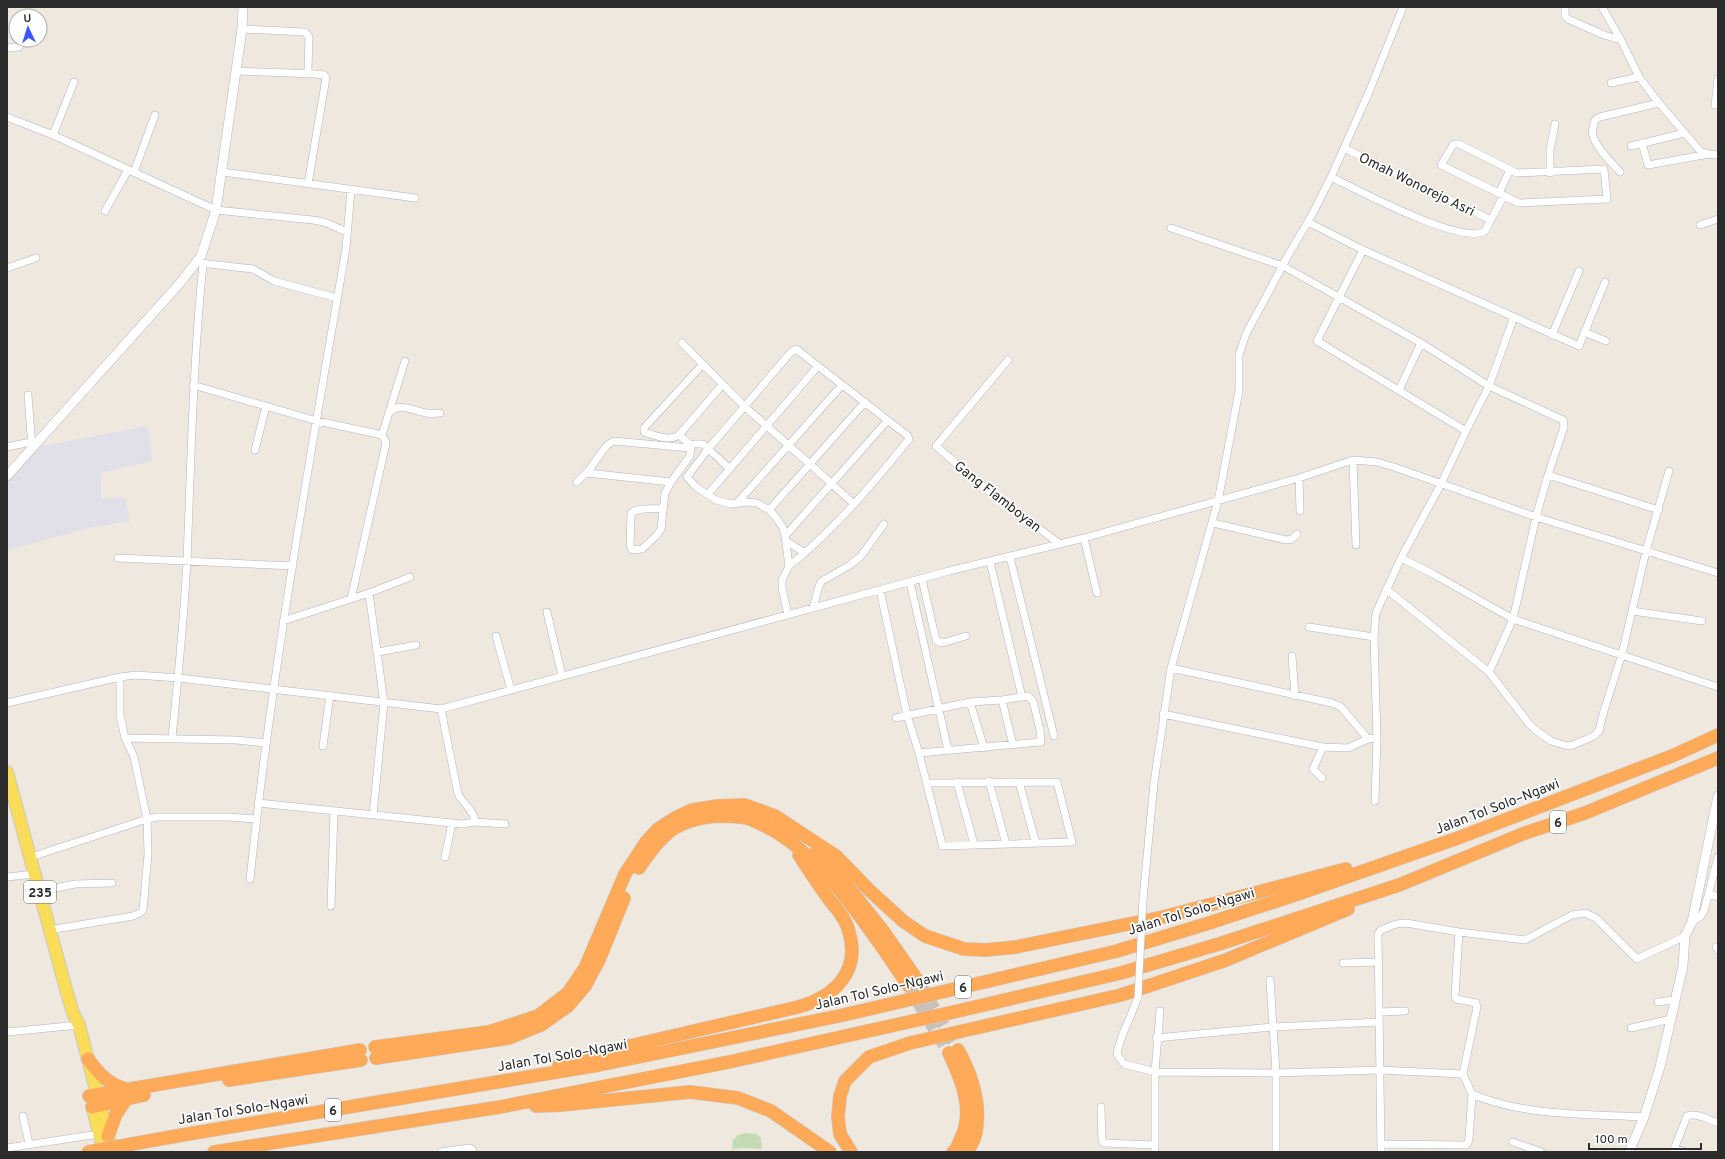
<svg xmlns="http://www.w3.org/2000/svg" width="1725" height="1159" font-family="Overpass,sans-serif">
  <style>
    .industrial { fill: #e1dfe7 }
    .cemetery { fill: #c4dab4 }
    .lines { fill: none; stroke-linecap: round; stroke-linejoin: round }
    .motorway-tunnel { stroke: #c8c2ba; stroke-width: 13; stroke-dasharray: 13 6; stroke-linecap: butt }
    .minor-casing { stroke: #b2b4c1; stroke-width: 8 }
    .tertiary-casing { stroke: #b2b4c1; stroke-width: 10 }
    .primary-casing { stroke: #c8c8c8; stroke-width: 14 }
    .motorway-casing { stroke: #c8c8c8; stroke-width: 14 }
    .minor { stroke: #fff; stroke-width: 7 }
    .tertiary { stroke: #fff; stroke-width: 9 }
    .primary { stroke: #f9dc58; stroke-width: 12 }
    .motorway { stroke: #ffaa59; stroke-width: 13 }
    .minor-bridge-casing { stroke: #b2b4c1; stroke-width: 8; stroke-linecap: butt }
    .motorway-bridge-casing { stroke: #c8c8c8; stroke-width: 14; stroke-linecap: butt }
    .minor-bridge { stroke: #fff; stroke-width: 7 }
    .motorway-bridge { stroke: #ffaa59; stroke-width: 13 }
    .labels { text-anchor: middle; stroke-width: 3.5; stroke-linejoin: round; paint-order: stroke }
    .shield { fill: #fff; stroke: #6b6b6b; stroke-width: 1 }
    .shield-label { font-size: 13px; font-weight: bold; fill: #2c2c2c }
    .street-label { font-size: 14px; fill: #2c2c2c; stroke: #fff }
  </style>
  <rect width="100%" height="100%" fill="#efe8de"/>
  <!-- industrial -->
  <path class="industrial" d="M148 426 152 461 101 473V498H125L130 521 93 527 7 550V476L32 448Z"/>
  <!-- cemetery -->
  <path class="cemetery" d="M746 1133 756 1134 761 1138 762 1149 746 1148 732 1149 733 1140 738 1135Z"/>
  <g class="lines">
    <!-- motorway-tunnel -->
    <path class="motorway-tunnel" d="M918 981 958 1050
      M908 985 949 1053"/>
    <!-- minor casing -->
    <g class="minor-casing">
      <path id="minor" d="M1565 7V16L1568 19 1604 35 1621 40
        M1602 7 1621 40 1639 77 1659 103 1701 152 1709 154
        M242 29 305 32 309 37 308 70 306 74
        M7 48 19 47
        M236 71 316 74 324 75 326 78 308 184
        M1611 83 1639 77
        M1715 105 1718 79
        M7 117 53 135 216 210 313 220 324 222 347 232
        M53 135 74 82
        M1642 143 1648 165 1709 154 1718 155
        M1455 144H1459L1517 173 1604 169 1607 199 1519 203 1441 165 1453 145Z
        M1631 146 1685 133
        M1344 148 1491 220
        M134 172 155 115
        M222 172 415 198
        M1620 172C1611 162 1597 149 1593 136 1591 131 1594 125 1595 120L1600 117 1659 103
        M1550 173V150L1555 124
        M1331 177C1356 189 1462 246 1485 231L1504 195
        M1499 193 1510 170
        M105 211 128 170
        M1308 222 1363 250 1579 346 1605 282
        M1700 225 1718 219
        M1171 228 1283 266 1421 343 1489 386 1563 420 1564 427 1548 475 1536 517 1513 619 1718 687
        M1363 250 1317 341 1466 431
        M200 263 253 269 274 281 337 298
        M7 268 36 258
        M1584 332 1606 341
        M1552 335 1579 271
        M682 343 744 406 811 465 854 504
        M1008 360 936 446 988 491 1060 544
        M193 385 317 421 378 434C383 436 385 438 386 443L351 599
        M1399 390 1421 343
        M28 395 32 448
        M390 412C400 402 414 411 427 413 431 414 436 413 440 413
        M382 435 405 361
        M679 435C669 442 654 435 644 432V428L703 364
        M691 445 679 435 722 385
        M691 445 694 444H703L730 469
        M7 447 31 442
        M255 450 266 406
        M1353 460 1356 545
        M587 473 671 482 690 456 691 445
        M1548 475 1659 510
        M1299 478 1300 511
        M577 482 589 470 607 445 614 441 690 448
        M708 494 818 366
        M737 503 842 385
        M663 509C653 509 639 507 631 513L630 545 632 550 642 549 657 535 661 529 665 493 671 482
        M769 510 865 402
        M1213 523 1286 540 1292 539 1297 534
        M785 536 888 420
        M1084 538 1097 593
        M786 541 805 553
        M1010 557 1054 736
        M118 558 293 566
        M1401 558 1433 574 1513 619 1489 672
        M990 562 1021 693
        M922 579 936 640 942 643 966 636
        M910 582 948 750
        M1386 589 1489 672 1530 725 1538 732 1551 741 1567 746 1573 745 1594 736 1599 731 1603 714 1622 654 1646 551 1669 471
        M880 590 907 715 919 753 942 844V846L1072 842 1057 782 927 783
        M369 593 410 577
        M813 608 819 586 822 581 850 565 861 556 884 524
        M1632 611 1702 621
        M547 612 562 676
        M788 615 782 588V580L789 566 785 536 783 528 775 516 769 510 757 503 747 502 731 504 716 500 696 487 687 477 708 449 791 352 796 349 908 436 909 439C873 484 834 530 789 566
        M283 621 369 593 384 703 373 815
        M1309 627 1374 637
        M496 636 511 690
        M378 652 416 645
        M1292 656 1295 696
        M1171 668 1332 703 1341 707 1368 739
        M1002 700 1013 745
        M970 702 984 748
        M7 703 120 677 136 675 179 678 441 709 949 571 1084 538 1299 478 1353 460 1377 462 1394 467 1536 517 1718 573
        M441 709 458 794C463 804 474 810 475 822
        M1163 714 1323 747 1348 748 1368 739 1377 738
        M896 718 970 702 1002 700 1028 696 1033 701 1040 730 1041 742 919 753
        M125 738 236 740 266 743
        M172 738C178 679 184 620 187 560 191 460 193 363 203 264
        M323 746 330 695
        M1322 778 1313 769 1323 747
        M989 781 1006 844
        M957 782 974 844
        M1019 782 1036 844
        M1375 801 1377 738 1374 637 1376 613 1401 558 1441 484 1466 431 1489 386 1514 317
        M258 803 452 823 462 824 475 822 505 824
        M31 857 147 819 158 817H229L256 819
        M445 857 452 823
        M7 877 35 874
        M250 879C272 668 310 458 346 248L351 190
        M40 891 75 884 112 883
        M1709 894 1718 897
        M1143 899 1154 783 1171 668 1218 501 1239 391V355L1246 334 1290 252 1313 213 1331 177 1369 92 1403 7
        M331 906 334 811
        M1692 922 1701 916 1704 911 1718 857
        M49 930 133 916 140 913 143 910 148 854 147 819 134 757 125 738 120 715V677
        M1459 932 1455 996 1456 999 1476 1003 1477 1007 1463 1074
        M1716 947 1718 950
        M1343 963 1379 962
        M1270 980 1276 1073V1152
        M1138 997C1132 1016 1120 1034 1117 1054L1124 1064 1155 1072V1152
        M1658 1002 1674 1000
        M1160 1011 1155 1072 1276 1073 1380 1070 1463 1074 1472 1094C1522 1116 1589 1114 1644 1117
        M1379 1012 1405 1011
        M1631 1028 1671 1019
        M7 1032 79 1025
        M1156 1038 1273 1027 1379 1022
        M1101 1107 1102 1141 1105 1143 1155 1145
        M23 1116 29 1144
        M1513 1142 1541 1152
        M1381 1144 1465 1145 1468 1143 1469 1138 1472 1094
        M7 1148 99 1134
        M1674 1148 1686 1152
        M441 1152 469 1148 472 1149 473 1152
        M1381 1152 1378 934 1381 930 1396 924 1406 923 1459 932 1525 940 1572 915 1585 913 1596 918 1637 959 1685 936
        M1673 1152 1687 1116C1696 1112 1709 1120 1718 1123"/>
    </g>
    <!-- tertiary casing -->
    <g class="tertiary-casing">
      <path id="tertiary" d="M7 476 180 283 201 256 216 210 242 29 243 7
        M1629 1152 1644 1117 1660 1067 1683 966 1685 936 1692 922 1718 796"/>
    </g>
    <!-- primary casing -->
    <g class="primary-casing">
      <path id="primary" d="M7 772 67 993 73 1013 79 1025 109 1140
        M93 1109 104 1152"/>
    </g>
    <!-- motorway casing -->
    <g class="motorway-casing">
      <path id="motorway" d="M817 849 881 928 918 981
        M639 868C646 857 659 840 670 831 682 822 701 817 716 816 725 816 736 816 746 818 752 819 759 823 765 826 823 854 872 933 908 985
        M375 1047 489 1032 538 1016 568 993 585 968 625 874 646 842 658 829 677 817 692 810 718 806 745 805 775 816 836 856 869 890 903 921 925 936 964 949 986 950 1016 947 1163 917 1346 869
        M958 1050C972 1075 981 1103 976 1132 975 1139 970 1146 968 1152
        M949 1053C961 1079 974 1108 962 1136 959 1142 958 1148 953 1152
        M376 1058 509 1038 541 1025 568 1006 585 986 599 960 624 898
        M88 1059C99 1074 108 1084 126 1089
        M559 1065 625 1047 798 1007C834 997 861 972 849 932 846 919 836 908 828 898 818 884 808 869 799 855
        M229 1080 361 1060
        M89 1096 360 1050
        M536 1106 561 1105 690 1092 738 1098 771 1111 830 1152
        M92 1107 144 1095
        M182 1135 599 1065 839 1016 1117 951 1206 924 1295 895 1458 838 1672 756 1718 735
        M108 1136 116 1114 127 1098
        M214 1152 500 1107 729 1062 949 1013 1121 973 1219 944 1399 885 1525 833 1585 813 1718 758
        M851 1152 840 1134 838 1117 840 1096 845 1081 869 1057 910 1043 1121 995 1226 960 1348 909"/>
    </g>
    <!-- minor -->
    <use href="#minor" class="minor"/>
    <!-- tertiary -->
    <use href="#tertiary" class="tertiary"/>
    <!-- primary -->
    <use href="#primary" class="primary"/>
    <!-- motorway -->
    <use href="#motorway" class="motorway"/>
    <!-- minor-bridge casing -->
    <g class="minor-bridge-casing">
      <path id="minor-bridge" d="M1138 997 1143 899"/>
    </g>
    <!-- motorway-bridge casing -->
    <g class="motorway-bridge-casing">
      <path id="motorway-bridge" d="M88 1152 182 1135"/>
    </g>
    <!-- minor-bridge -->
    <use href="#minor-bridge" class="minor-bridge"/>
    <!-- motorway-bridge -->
    <use href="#motorway-bridge" class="motorway-bridge"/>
  </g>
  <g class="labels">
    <!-- shield labels -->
    <g class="shield">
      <rect x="1550" y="811" width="16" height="22" rx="3"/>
      <rect x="24" y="881" width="32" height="22" rx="3"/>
      <rect x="955" y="976" width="16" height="22" rx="3"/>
      <rect x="325" y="1099" width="16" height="22" rx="3"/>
    </g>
    <g class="shield-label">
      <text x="1558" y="827">6</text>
      <text x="40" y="897">235</text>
      <text x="963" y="992">6</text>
      <text x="333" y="1115">6</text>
    </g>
    <!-- street labels -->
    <g class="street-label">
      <text transform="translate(1417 184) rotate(26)" y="5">Omah Wonorejo Asri</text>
      <text transform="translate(998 496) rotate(38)" y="5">Gang Flamboyan</text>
      <text transform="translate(1497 806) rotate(-21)" y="5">Jalan Tol Solo–Ngawi</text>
      <text transform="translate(1191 911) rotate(-17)" y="5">Jalan Tol Solo–Ngawi</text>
      <text transform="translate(879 990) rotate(-13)" y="5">Jalan Tol Solo–Ngawi</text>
      <text transform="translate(562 1055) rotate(-10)" y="5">Jalan Tol Solo–Ngawi</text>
      <text transform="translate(243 1109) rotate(-9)" y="5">Jalan Tol Solo–Ngawi</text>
    </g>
  </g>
  <!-- border -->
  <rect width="1725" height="1159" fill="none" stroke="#2c2c2c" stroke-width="16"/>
  <!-- north arrow -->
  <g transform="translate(28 28) rotate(356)"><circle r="19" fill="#ffffff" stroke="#ababab"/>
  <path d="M0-3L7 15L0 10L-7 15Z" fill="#3b55ff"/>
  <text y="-6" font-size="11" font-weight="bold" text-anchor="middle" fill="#2c2c2c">U</text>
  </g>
  <!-- scale -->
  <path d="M1589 1143v6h112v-6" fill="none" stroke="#2c2c2c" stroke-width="2"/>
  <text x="1595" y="1143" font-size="12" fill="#2c2c2c" stroke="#ffffff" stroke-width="3" paint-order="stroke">100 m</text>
</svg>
